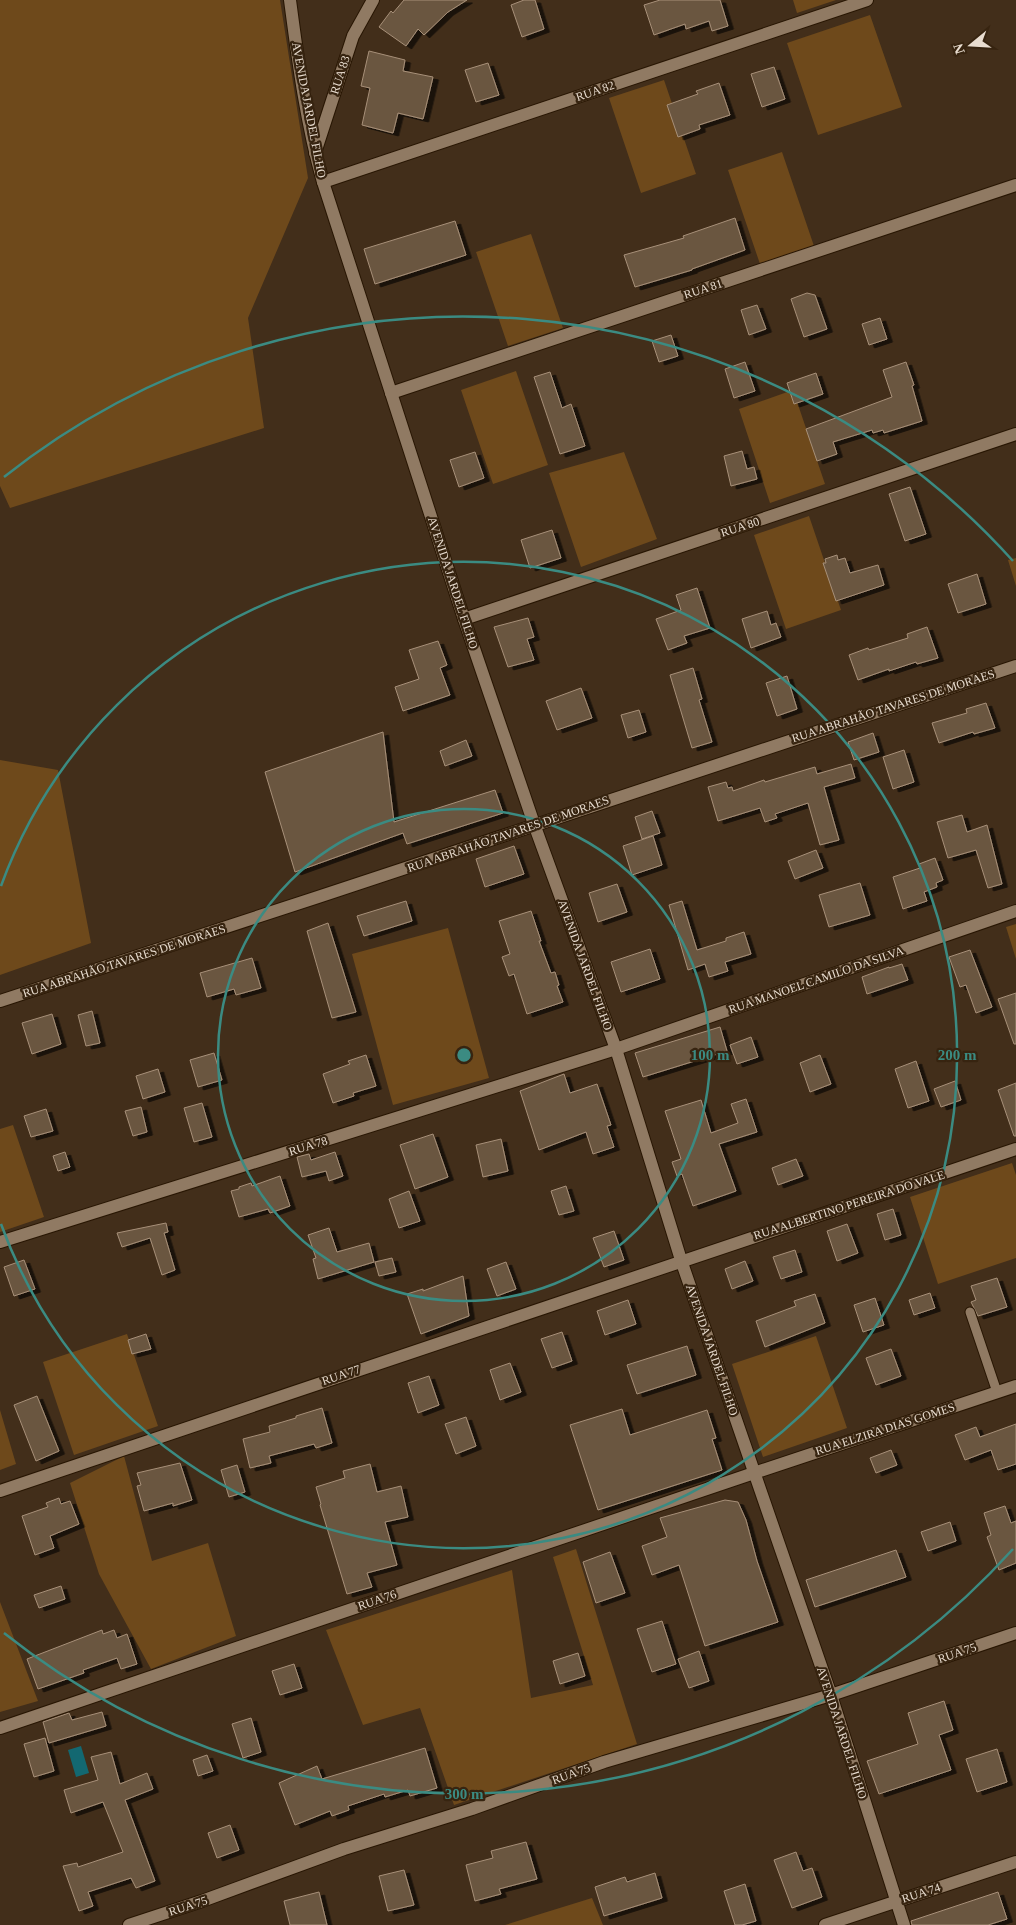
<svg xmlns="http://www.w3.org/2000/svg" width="1016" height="1925" font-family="Georgia,serif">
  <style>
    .green { fill: #6e491b }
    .water { fill: #136871 }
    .building { fill: #6b5640; stroke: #a79079; filter: url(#shadow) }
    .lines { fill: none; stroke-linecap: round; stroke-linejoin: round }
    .service-casing { stroke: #281603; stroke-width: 11 }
    .minor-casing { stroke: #281603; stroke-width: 14 }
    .secondary-casing { stroke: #281603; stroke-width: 14 }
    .service { stroke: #907a63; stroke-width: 9 }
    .minor { stroke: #907a63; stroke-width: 12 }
    .secondary { stroke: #907a63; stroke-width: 12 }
    .ring { fill: none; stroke: #3b8b82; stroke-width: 2.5 }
    .labels { text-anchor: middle; stroke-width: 4.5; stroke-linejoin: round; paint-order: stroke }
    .street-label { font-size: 12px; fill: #e9ddd0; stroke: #372410 }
    .centre { fill: #3b8b82; stroke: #372410; stroke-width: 2.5 }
    .ring-label { font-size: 15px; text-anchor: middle; font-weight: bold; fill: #3b8b82; stroke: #372410; stroke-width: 4.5; stroke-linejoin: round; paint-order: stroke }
  </style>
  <defs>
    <filter id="shadow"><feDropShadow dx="5.5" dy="3" stdDeviation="0" flood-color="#0009"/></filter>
  </defs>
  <rect width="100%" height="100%" fill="#422e1a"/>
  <!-- green -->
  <path class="green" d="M0 0H280L308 178 248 318 264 428 10 508 0 486Z
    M793 0H836L797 13Z
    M870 15 902 107 818 135 787 43Z
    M664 80 696 174 641 193 609 98Z
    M782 152 814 246 760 264 728 170Z
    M531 234 563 328 508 346 476 252Z
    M516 371 548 465 493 484 461 390Z
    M793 390 825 484 770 503 739 409Z
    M624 452 657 539 581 567 549 473Z
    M809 516 841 610 786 629 754 535Z
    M1016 558V586L1008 560Z
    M0 760 58 770 91 943 0 975Z
    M1016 924V959L1006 927Z
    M448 928 489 1078 393 1105 352 954Z
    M13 1125 44 1217 0 1232V1129Z
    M1012 1163 1016 1175V1258L938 1284 910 1197Z
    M127 1334 158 1426 74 1455 43 1362Z
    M816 1336 847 1428 763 1457 732 1364Z
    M0 1410 16 1464 0 1470Z
    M124 1456 152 1561 208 1543 236 1636 151 1669 99 1574 70 1483Z
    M576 1549 637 1744 454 1805 420 1708 363 1725 326 1630 512 1570 531 1698 593 1685 553 1557Z
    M0 1602 38 1701 0 1712Z
    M592 1898 603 1925H505Z"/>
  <!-- water -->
  <path class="water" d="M81 1746 89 1773 76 1777 68 1750Z"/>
  <!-- building -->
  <path class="building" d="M404 0H467L448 12 424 35 418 29 406 46 379 27 391 11 393 13Z
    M524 0H535L544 29 522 37 511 5Z
    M660 0H720L728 26 712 31 709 21 686 29 685 24 654 35 644 5Z
    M369 51 405 60 403 71 433 77 423 119 398 113 393 133 362 125 370 88 361 86Z
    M488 63 499 95 476 102 465 70Z
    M774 67 785 99 762 107 751 74Z
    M719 83 730 115 699 125 700 129 678 137 667 105 698 94 696 91Z
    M735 218 745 250 692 269V270L635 287 624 255 684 238 683 236Z
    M455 221 466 255 375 284 364 249Z
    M807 293 815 295 827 329 804 337 791 299Z
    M757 305 766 329 749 335 741 310Z
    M880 318 887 339 869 345 862 324Z
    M671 335 678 356 659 362 652 341Z
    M745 362 755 391 734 398 725 369Z
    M906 362 914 385 912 386 922 421 884 433 883 430 873 433 872 430 833 442 837 454 817 461 806 429 892 397 883 370Z
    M550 372 562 408 571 404 585 446 560 454 534 377Z
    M816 373 823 394 794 404 787 383Z
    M742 451 747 469 754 467 757 479 731 486 724 456Z
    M475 452 484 478 459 487 450 460Z
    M910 487 926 534 905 541 889 494Z
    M552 530 561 558 530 568 521 540Z
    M837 555 838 560 845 558 850 573 878 565 884 585 836 601 823 563H826L825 559Z
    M977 574 986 604 958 613 948 584Z
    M697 588 710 628 684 636 687 643 668 650 656 619 681 610 676 595Z
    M767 611 771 625 776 623 781 637 751 648 742 619Z
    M528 618 534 637 527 639 534 660 508 667 494 627Z
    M927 627 938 658 917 664 916 662 889 671V669L858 680 849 655 868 648 869 650 908 638 907 634Z
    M438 641 447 665 440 668 450 695 403 711 395 687 419 679 409 650Z
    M693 668 702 699 699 700 712 742 692 748 670 675Z
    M787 676 797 709 777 716 766 683Z
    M581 688 592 718 557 730 546 701Z
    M986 703 995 728 974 734 973 732 939 743 932 723 967 713 966 709Z
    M639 710 646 732 628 738 621 715Z
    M383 732 394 822 495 790 503 813 407 844 403 833 295 872 265 772Z
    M873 733 879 752 854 760 848 742Z
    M466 740 472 756 445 766 440 751Z
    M904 750 914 782 893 789 883 757Z
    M851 764 855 778 824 787 839 840 820 845 808 803 775 814 777 818 765 822 760 808 718 821 708 787 726 782 728 788 732 787 733 791 764 780 765 782 815 767 817 774Z
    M652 811 660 833 642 839 635 817Z
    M962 815 967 832 987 825 1002 884 988 888 976 850 948 858 937 822Z
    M653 836 662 865 632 875 623 846Z
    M514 846 524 874 485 887 476 859Z
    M816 850 823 868 795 879 788 861Z
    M935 858 943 880 936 883 937 887 924 892 927 901 903 909 893 877 920 868 919 864Z
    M860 883 870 915 829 927 819 895Z
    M617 884 627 912 598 922 589 893Z
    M406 901 412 921 364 936 357 916Z
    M682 901 697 950 726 941V938L744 932 751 954 725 962 728 971 709 977 705 964 688 970 669 905Z
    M531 911 541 941H539L551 973 555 972 559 985 557 986 563 1002 527 1014 514 974 509 976 502 957 510 954 499 921Z
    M328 923 356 1012 332 1018 307 931Z
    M650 949 660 979 621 992 611 962Z
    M970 950 992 1007 976 1013 966 985 960 987 949 957Z
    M252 958 261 988 236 995 234 989 207 997 200 973Z
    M902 964 908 980 867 994 862 977 889 967V968Z
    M1016 993V1044H1014L998 999Z
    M92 1011 100 1043 86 1046 78 1015Z
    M52 1014 61 1044 32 1054 22 1023Z
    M720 1027 727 1051 643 1077 635 1053Z
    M751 1037 758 1057 737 1064 730 1045Z
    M214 1053 222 1080 198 1087 190 1060Z
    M366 1055 376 1086 353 1093 354 1096 333 1103 323 1074 350 1064 348 1061Z
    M820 1055 831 1084 810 1092 800 1063Z
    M916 1061 929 1101 908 1108 895 1069Z
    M158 1069 165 1092 143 1099 136 1076Z
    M564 1074 570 1093 597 1084 611 1125 607 1126 614 1147 593 1154 586 1132 539 1150 520 1091Z
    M955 1081 961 1100 941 1107 934 1089Z
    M1016 1083V1136H1014L998 1090Z
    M746 1099 757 1132 719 1144 736 1191 693 1206 682 1174 677 1176 672 1162 681 1159 665 1111 701 1100 711 1133 738 1123 731 1104Z
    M202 1103 212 1137 194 1142 184 1108Z
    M141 1107 147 1132 133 1136 125 1111Z
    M46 1109 53 1131 31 1137 24 1116Z
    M433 1134 448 1177 415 1189 400 1145Z
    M501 1139 508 1171 483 1177 476 1145Z
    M65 1152 70 1167 58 1171 53 1156Z
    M335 1152 343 1176 329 1181 326 1171 302 1177 297 1157 309 1154 311 1160Z
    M796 1159 803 1176 778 1185 772 1168Z
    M280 1176 290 1206 270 1213 268 1209 239 1217 231 1191 239 1189V1187L251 1183 252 1186Z
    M566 1186 574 1211 559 1215 551 1191Z
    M409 1191 420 1221 399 1228 389 1199Z
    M893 1209 901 1235 885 1240 877 1214Z
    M166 1223 168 1232 164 1233 175 1270 162 1275 150 1238 122 1247 117 1233Z
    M847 1224 858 1253 837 1261 827 1231Z
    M329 1228 337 1252 369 1243 374 1262 318 1279 313 1259 316 1258 308 1235Z
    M614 1231 624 1260 604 1267 593 1238Z
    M795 1250 802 1272 781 1279 773 1257Z
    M392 1258 396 1272 379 1276 375 1262Z
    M24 1260 35 1289 14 1296 4 1267Z
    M745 1261 753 1281 732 1289 725 1269Z
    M506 1262 516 1289 497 1296 487 1269Z
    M463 1276 469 1316 421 1334 407 1294 423 1289V1291Z
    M997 1278 1007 1307 978 1316 971 1302 976 1300 971 1286Z
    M930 1293 935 1308 914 1315 909 1300Z
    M815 1294 825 1323 765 1347 756 1321 796 1306 794 1301Z
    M875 1298 884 1325 863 1332 854 1305Z
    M628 1300 636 1324 605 1335 597 1311Z
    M562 1332 572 1361 552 1368 541 1339Z
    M146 1334 151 1349 132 1354 128 1340Z
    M687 1346 696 1375 637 1394 627 1365Z
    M891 1349 901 1376 876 1385 866 1358Z
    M510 1363 521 1392 500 1400 490 1370Z
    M429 1376 439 1405 418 1413 408 1383Z
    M37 1396 59 1451 36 1461 14 1405Z
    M322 1408 332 1443 316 1448 314 1444 269 1456 271 1463 250 1468 243 1439 270 1432 269 1426 296 1418V1416Z
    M622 1409 630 1435 707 1410 716 1438 712 1439 722 1470 598 1510 570 1425Z
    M466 1417 476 1446 456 1454 445 1424Z
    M1016 1424V1464L998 1470 991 1450 965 1460 955 1435 976 1427 980 1437Z
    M891 1450 897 1465 876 1473 870 1458Z
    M180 1463 192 1500 173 1506V1503L144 1511 137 1486 141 1485 137 1473Z
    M370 1464 377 1492 401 1486 408 1517 385 1522 397 1565 367 1573 372 1587 347 1594 320 1505 321 1504 316 1487 345 1478 343 1471Z
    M237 1465 245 1492 229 1497 221 1470Z
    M59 1498 61 1504 70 1501 79 1524 50 1536 54 1548 35 1555 22 1516 48 1507 46 1503Z
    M725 1500 738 1502 746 1520 757 1561 778 1622 705 1646 679 1565 652 1575 642 1546 667 1537 660 1518Z
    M1005 1506 1011 1523 1016 1521V1563L999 1570 987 1537 991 1535 984 1513Z
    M950 1522 956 1541 928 1551 921 1532Z
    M896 1550 906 1577 815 1607 806 1580Z
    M610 1552 625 1593 596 1603 583 1562Z
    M61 1586 65 1599 39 1608 34 1595Z
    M662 1621 676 1664 652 1672 637 1629Z
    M102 1630 103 1634 114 1630 117 1638 127 1634 137 1664 121 1669 117 1658 83 1670 84 1673 38 1689 27 1659Z
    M699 1651 709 1681 689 1688 678 1659Z
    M578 1653 585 1676 560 1684 553 1661Z
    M294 1664 302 1688 280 1695 272 1671Z
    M944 1701 953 1730 939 1735 951 1770 879 1794 867 1761 918 1744 908 1713Z
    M102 1712 106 1726 49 1743 43 1722 69 1713 72 1720Z
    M251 1718 261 1752 243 1758 232 1724Z
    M45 1738 54 1771 34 1777 24 1744Z
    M425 1748 437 1788 410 1796 408 1790 385 1797 384 1794 348 1806 349 1810 332 1816 330 1811 295 1825 279 1783 317 1766 322 1779Z
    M997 1749 1007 1782 977 1792 966 1759Z
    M111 1752 120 1784 147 1773 153 1789 125 1800 155 1881 136 1888 131 1878 88 1892 93 1906 79 1911 63 1866 77 1863 78 1867 123 1852 103 1802 71 1813 64 1790 98 1780 91 1757Z
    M207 1755 213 1771 198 1776 193 1760Z
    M230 1825 239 1850 217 1858 208 1833Z
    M526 1842 537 1879 499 1889 501 1894 475 1901 466 1865 493 1858 491 1851Z
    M796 1852 803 1871 812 1868 822 1897 792 1908 774 1860Z
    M404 1870 414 1905 388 1911 379 1876Z
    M655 1873 662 1898 604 1916 595 1887 625 1877 627 1882Z
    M745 1884 756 1921 742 1925H735L724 1891Z
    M319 1892 327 1925H290L284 1901Z
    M998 1892 1007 1919 988 1925H912L911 1921Z"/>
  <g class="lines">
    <!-- service casing -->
    <g class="service-casing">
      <path id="service" d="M970 1312 997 1392"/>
    </g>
    <!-- minor casing -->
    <g class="minor-casing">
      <path id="minor" d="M315 153 353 36 373 0
        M323 182 867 0
        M391 393 1016 185
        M464 619 1016 434
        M0 1001 318 897 1016 666
        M0 1242 616 1049 1016 911
        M0 1491 1016 1149
        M0 1728 754 1473 1016 1386
        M129 1925 202 1901 344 1849 472 1809 604 1762 831 1695 1016 1633
        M825 1925 1016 1862"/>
    </g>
    <!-- secondary casing -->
    <g class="secondary-casing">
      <path id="secondary" d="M290 0C298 61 306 123 323 182L464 619 534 824 616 1049 681 1260 831 1695 904 1925"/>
    </g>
    <!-- service -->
    <use href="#service" class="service"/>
    <!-- minor -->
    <use href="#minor" class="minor"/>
    <!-- secondary -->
    <use href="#secondary" class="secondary"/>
  </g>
  <!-- distance rings -->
  <g class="ring">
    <circle cx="464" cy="1055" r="246"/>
    <path d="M1 886A493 493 0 1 1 1 1224"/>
    <path d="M1013 1549A739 739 0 0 1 4 1633M4 477A739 739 0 0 1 1013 561"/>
  </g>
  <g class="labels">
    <!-- street labels -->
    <g class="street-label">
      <text transform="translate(340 75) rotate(-72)" y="4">RUA 83</text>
      <text transform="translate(595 91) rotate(-19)" y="4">RUA 82</text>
      <text transform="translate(309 110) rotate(79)" y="4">AVENIDA JARDEL FILHO</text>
      <text transform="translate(703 289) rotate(-18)" y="4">RUA 81</text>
      <text transform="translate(740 527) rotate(-18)" y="4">RUA 80</text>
      <text transform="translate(453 583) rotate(72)" y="4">AVENIDA JARDEL FILHO</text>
      <text transform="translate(893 706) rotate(-18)" y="4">RUA ABRAHÃO TAVARES DE MORAES</text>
      <text transform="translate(508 834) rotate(-19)" y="4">RUA ABRAHÃO TAVARES DE MORAES</text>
      <text transform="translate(124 961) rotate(-18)" y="4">RUA ABRAHÃO TAVARES DE MORAES</text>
      <text transform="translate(585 965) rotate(70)" y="4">AVENIDA JARDEL FILHO</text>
      <text transform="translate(816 980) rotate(-19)" y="4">RUA MANOEL CAMILO DA SILVA</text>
      <text transform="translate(308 1146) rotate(-17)" y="4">RUA 78</text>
      <text transform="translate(849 1205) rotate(-18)" y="4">RUA ALBERTINO PEREIRA DO VALE</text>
      <text transform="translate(712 1350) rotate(71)" y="4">AVENIDA JARDEL FILHO</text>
      <text transform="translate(341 1375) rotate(-19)" y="4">RUA 77</text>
      <text transform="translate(885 1429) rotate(-18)" y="4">RUA ELZIRA DIAS GOMES</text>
      <text transform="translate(377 1600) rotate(-19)" y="4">RUA 76</text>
      <text transform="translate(957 1653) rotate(-19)" y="4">RUA 75</text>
      <text transform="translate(842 1733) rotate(72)" y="4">AVENIDA JARDEL FILHO</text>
      <text transform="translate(571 1774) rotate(-20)" y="4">RUA 75</text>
      <text transform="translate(921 1893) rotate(-18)" y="4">RUA 74</text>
      <text transform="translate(188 1906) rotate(-18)" y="4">RUA 75</text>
    </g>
  </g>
  <circle cx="464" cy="1055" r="8" class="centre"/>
  <g class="ring-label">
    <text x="710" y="1060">100 m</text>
    <text x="957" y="1060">200 m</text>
    <text x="464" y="1799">300 m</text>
  </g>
  <!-- north arrow -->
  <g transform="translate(971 45) rotate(252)" stroke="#372410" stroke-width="4" paint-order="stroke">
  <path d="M0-4L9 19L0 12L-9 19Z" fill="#e9ddd0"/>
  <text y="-8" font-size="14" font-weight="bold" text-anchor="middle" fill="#e9ddd0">N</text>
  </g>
</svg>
